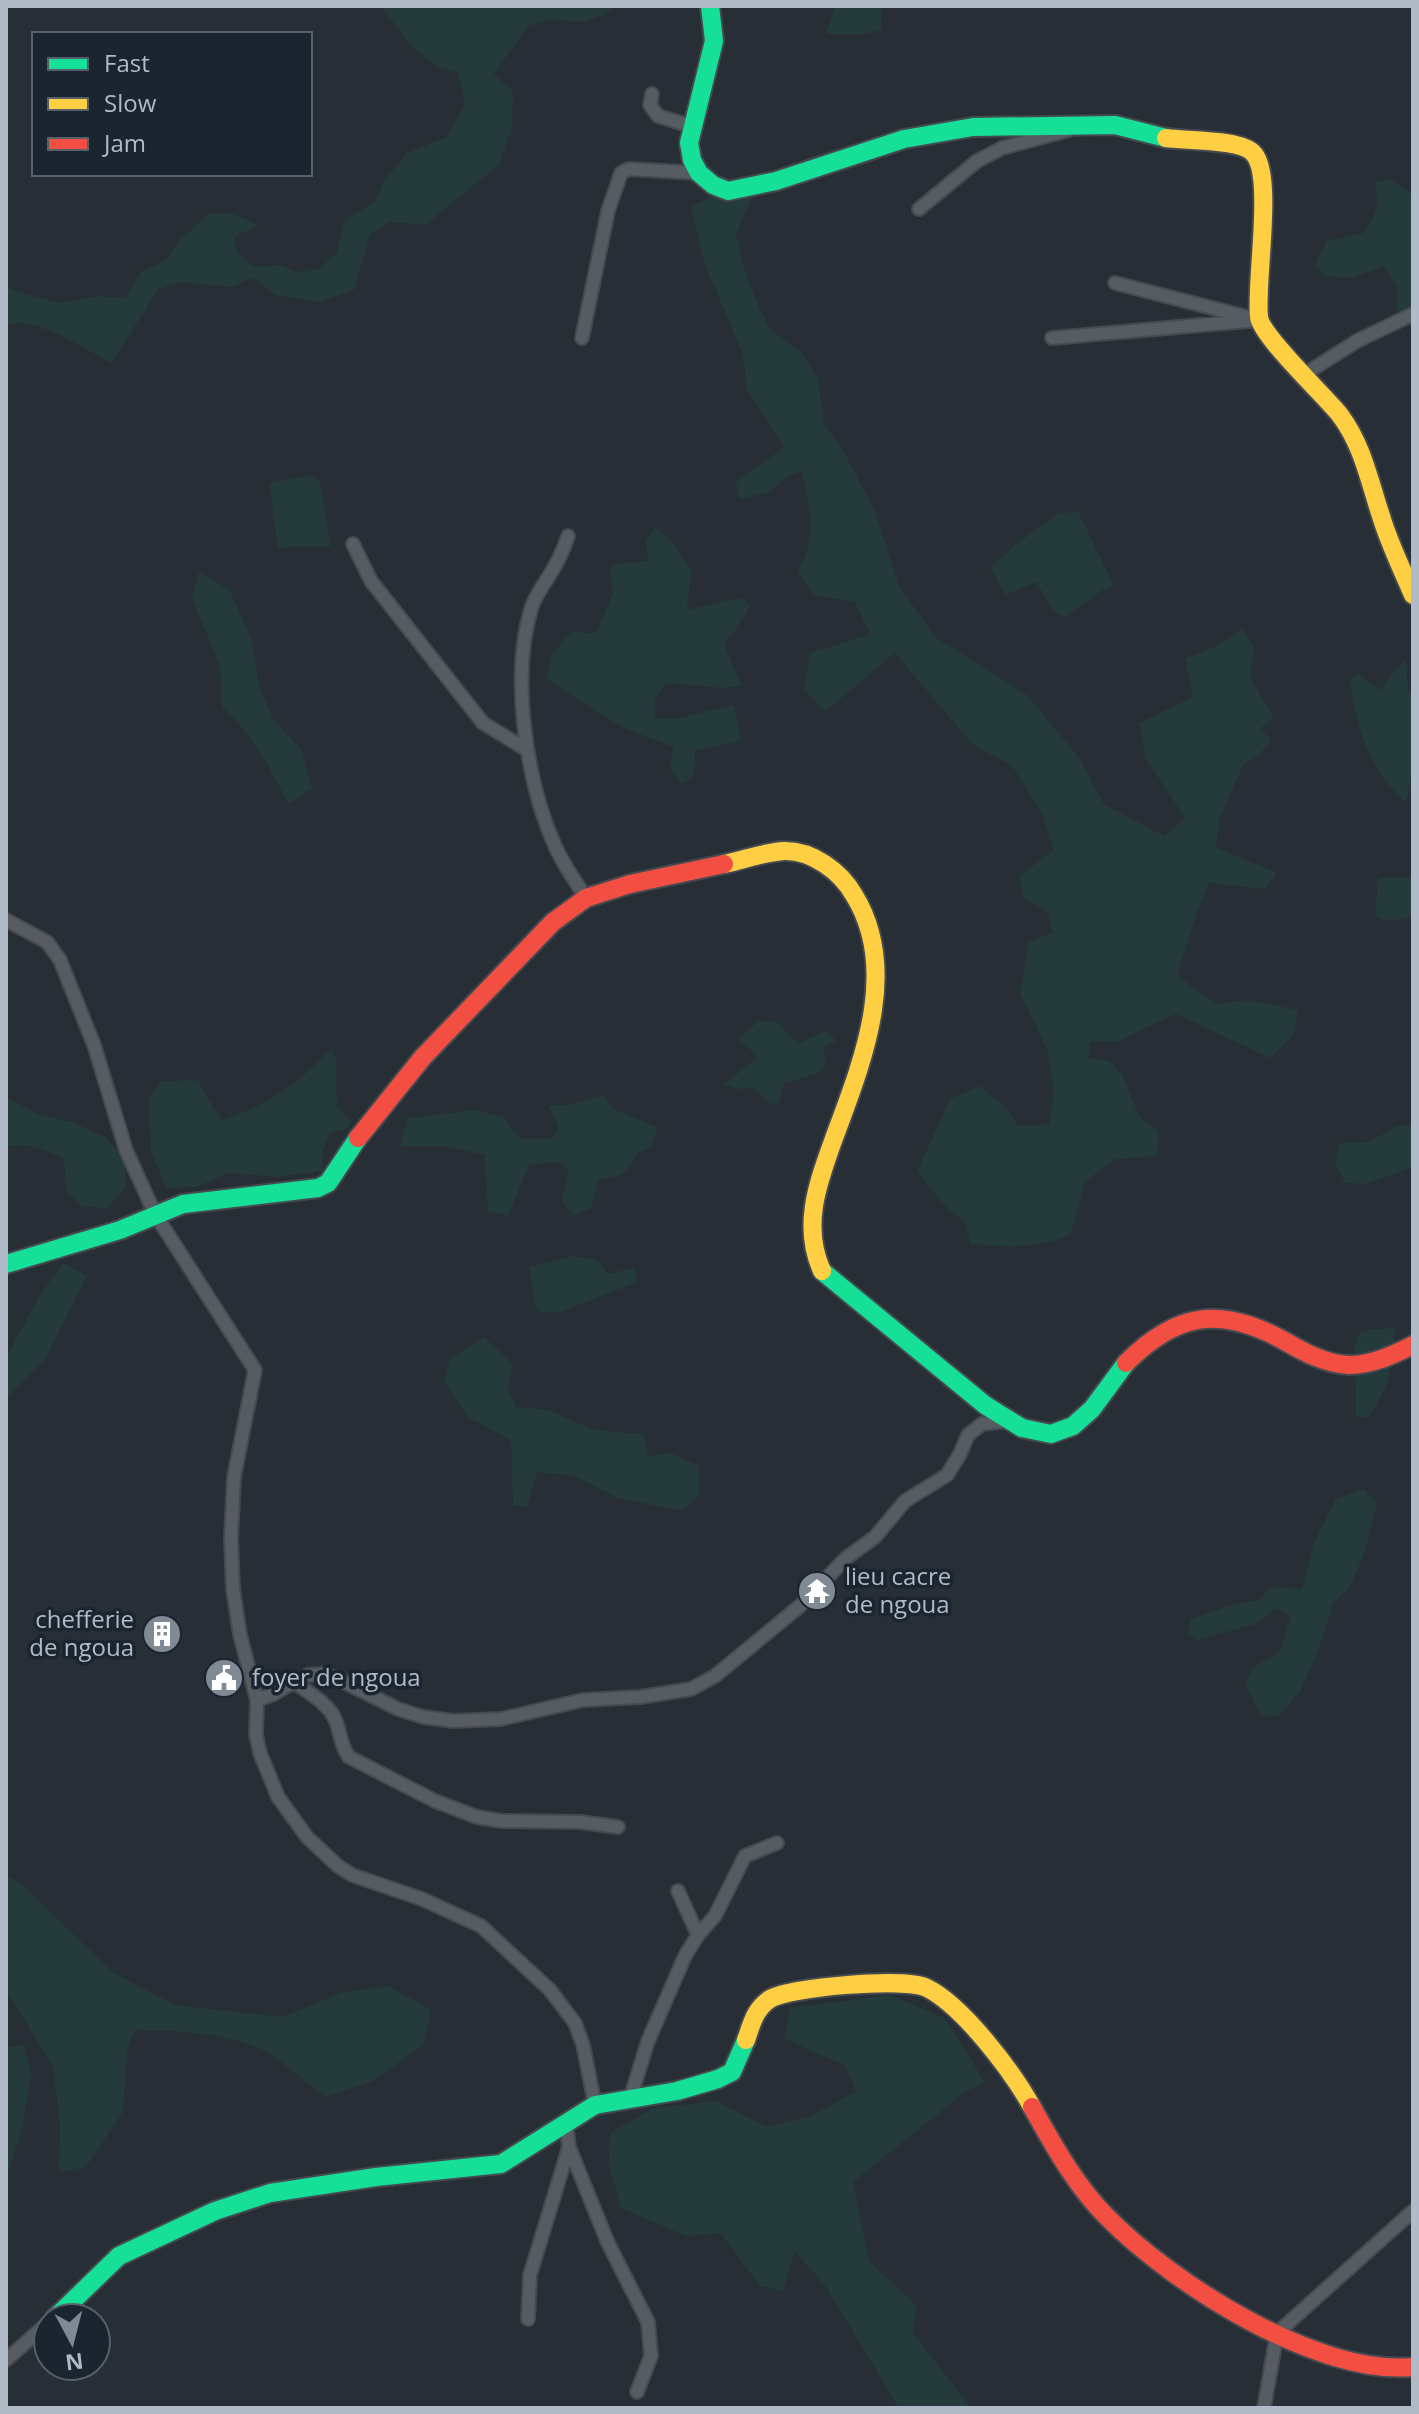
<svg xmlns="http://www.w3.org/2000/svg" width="1419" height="2414" font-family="'Open Sans',sans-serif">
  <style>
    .green { fill: #243a3b }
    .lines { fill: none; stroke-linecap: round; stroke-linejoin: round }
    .street-casing { stroke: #454a50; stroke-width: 16 }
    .fast-casing { stroke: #454a50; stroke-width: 22 }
    .slow-casing { stroke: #454a50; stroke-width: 22 }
    .jam-casing { stroke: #454a50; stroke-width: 22 }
    .street { stroke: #575c63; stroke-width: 12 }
    .fast { stroke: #16e098; stroke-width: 18 }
    .slow { stroke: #ffcf43; stroke-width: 18 }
    .jam { stroke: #f24e42; stroke-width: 18 }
    .labels { text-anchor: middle; stroke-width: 7; stroke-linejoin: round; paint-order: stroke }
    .poi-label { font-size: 24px; fill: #b0bbc7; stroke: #1a2530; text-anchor: start }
  </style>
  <rect width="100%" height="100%" fill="#272e35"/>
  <!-- green -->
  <path class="green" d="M381 6H615L603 15 583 22 549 19 528 26 494 74 513 91 512 127 499 165 425 225 390 222 370 234 354 290 319 302 275 295 253 277 234 287 180 282 159 289 111 363C86 350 32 313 6 326V283L11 290 60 303 99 296 125 298 141 272 166 260 180 240 208 214H233L258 225 234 237 237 252 253 267 280 265 299 273 319 269 337 252 345 220 375 201 384 181 407 153 447 137 465 103 458 72 438 67 412 47Z
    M835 6H882L881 30 866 34H826Z
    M1390 179 1413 194V311L1403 317 1396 309 1397 288 1384 266 1353 278 1324 276 1315 264 1327 241 1364 233 1378 207 1375 182Z
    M743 190 752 198 736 233 742 262 755 298 770 329 801 352 818 379 824 424 843 450 875 511 898 584 935 637 1027 695 1080 759 1104 804 1164 836 1185 818 1146 759 1139 723 1193 697 1185 658 1215 647 1242 629 1254 648 1250 678 1274 717 1261 728 1271 741 1259 755 1243 765 1219 820 1216 847 1277 873 1265 889 1209 883 1197 912 1177 976 1217 1004 1249 1000 1298 1010 1294 1034 1270 1058 1176 1014 1118 1041 1091 1042 1089 1058 1109 1061 1123 1076 1139 1116 1159 1131 1157 1156 1115 1159 1085 1182 1070 1235C1036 1249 1006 1247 970 1244L966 1224 941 1202 917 1171 950 1099 980 1086 1006 1108 1018 1126 1049 1124 1054 1092 1047 1049 1020 993 1029 942 1052 933 1049 913 1023 897 1019 876 1054 850 1042 813 1012 766 972 744 895 653C870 672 849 694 824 711L804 689 810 653 870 634 855 602 814 595 797 571C819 536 809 509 802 471L790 475 769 492 740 499 735 483 784 447 747 390 743 354 705 265 691 207 710 197Z
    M309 476 320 481 331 546 278 548 269 483Z
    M1078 511 1114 586 1103 590 1065 617 1054 611 1036 582 1006 595 990 568 1016 544 1058 514Z
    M656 528 672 542 691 570 687 610 739 598 751 605 734 632 724 643 741 685 722 688 666 683 655 699 654 718 674 719 734 705 741 740 695 751 694 775 682 784 670 769 673 747 622 727 547 679 552 654 571 632 596 633 613 594 610 568 616 564 648 561 646 540Z
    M199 572 230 591 251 638 259 685 273 719 301 749 312 788 290 804C280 791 275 777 267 764 255 743 239 723 222 706L220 666 192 598Z
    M1406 659 1408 689 1413 694V771L1406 802C1368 769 1356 727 1350 679L1358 674 1380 690 1392 673Z
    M1413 876V917L1387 921 1375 916 1378 878Z
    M759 1020 778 1023 798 1044 827 1030 836 1041 823 1048 826 1066 816 1074 784 1083 779 1103 770 1104 753 1088 737 1089 724 1084 758 1057 739 1039Z
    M331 1049 336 1058 337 1107 352 1121 346 1130 330 1133 323 1150 322 1171 279 1177 229 1173 196 1187 166 1188 151 1151 149 1098 161 1081 198 1080 207 1098 222 1120C269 1105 297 1084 331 1049Z
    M604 1095 612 1108 658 1128 651 1147 637 1153C630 1173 618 1178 598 1180L591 1208 575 1215 562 1202 568 1171 560 1162 529 1165 508 1216 488 1211 485 1155 444 1146H400L408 1118 476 1110 503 1117 520 1139 551 1138 559 1129 549 1106 572 1104Z
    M10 1099 38 1114 75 1123 105 1137 125 1159V1188L108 1208 83 1207 66 1190 64 1159C44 1149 28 1142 6 1147V1100Z
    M1413 1125V1167L1365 1184 1345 1183 1335 1162 1340 1143 1368 1142 1398 1126Z
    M572 1256 596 1259 608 1274 634 1268 637 1282 558 1313 540 1312 535 1307 530 1267Z
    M63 1263 87 1276 45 1359 6 1398V1357L42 1292Z
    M1395 1328C1392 1368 1392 1385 1367 1418L1356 1416 1355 1345 1359 1333 1373 1329Z
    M484 1337 513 1364 508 1389 516 1407 549 1410 594 1430 643 1434 648 1456 671 1453 699 1466V1496L681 1511 618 1498 575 1476 537 1472 527 1507 513 1505 511 1440 469 1418 444 1381 451 1358Z
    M1364 1489 1377 1503 1364 1555 1349 1588 1333 1603 1320 1646 1301 1690 1279 1716 1260 1715 1245 1683 1253 1668 1280 1651 1291 1616 1277 1608 1256 1624 1197 1640 1188 1632 1191 1619 1228 1606 1259 1600 1271 1587 1302 1589 1315 1541 1336 1499Z
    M6 1876 19 1882 114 1973 175 2005 283 2017 341 1993 388 1986 431 2010 424 2044 373 2081 325 2097C306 2083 280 2058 259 2048 221 2032 175 2031 135 2030L127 2051 123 2112 86 2167 59 2172 60 2122 53 2066 6 1990Z
    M890 1995 945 2018 985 2082 965 2092 853 2182 869 2261 916 2305 913 2333 971 2408H899L826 2287 795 2251 783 2291 760 2286 720 2233 686 2236 621 2208 609 2164 610 2133 653 2108 716 2101 767 2127 812 2116 856 2091 845 2066 785 2039 790 2008Z
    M24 2045 31 2072 23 2125 6 2179V2047Z"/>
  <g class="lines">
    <!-- street casing -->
    <g class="street-casing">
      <path id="street" d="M652 94 650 105 658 116 691 126
        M919 209 977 161 1002 148 1069 130
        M582 338 608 211 621 173 629 169 699 173
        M1052 338 1259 320 1115 283
        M1305 374 1357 341 1413 314
        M568 536C565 545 561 555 556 564 549 578 537 592 532 606 510 675 526 781 555 846 563 864 575 881 586 898
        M353 544 371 581 483 723 527 750
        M6 920 47 942 60 960 94 1045 126 1150 155 1214 255 1370 234 1477 231 1538 233 1589 240 1635 257 1700 256 1735 260 1753 278 1797 307 1837 338 1866 352 1875 422 1899 481 1926 550 1990 575 2023 583 2045 595 2105
        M293 1682 308 1675 322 1674 334 1677 398 1709 423 1717 453 1721 501 1719 583 1700 640 1697 691 1689 715 1676 801 1605 846 1558 875 1537 905 1501 947 1475 960 1454 968 1435 982 1424 1006 1421
        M257 1700 274 1694 293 1682C306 1690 325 1702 333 1715 341 1729 339 1744 349 1757L435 1801 477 1817 501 1821 580 1822 618 1827
        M678 1891 698 1935
        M630 2099 648 2041 685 1956 698 1935 715 1916 745 1856 777 1843
        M566 2124 569 2147 608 2243 648 2322 651 2356 637 2392
        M528 2319 530 2275 569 2147
        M6 2360 48 2323
        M1264 2408 1277 2333 1413 2211"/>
    </g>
    <!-- fast casing -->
    <g class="fast-casing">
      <path id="fast" d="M710 6 714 41 689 143 692 160 699 173 713 185 728 191 776 181 904 139 973 127 1115 125 1166 138
        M6 1264 120 1230 183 1204 318 1188 328 1183 358 1138
        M822 1271 985 1405 1022 1428 1051 1434 1073 1426 1092 1409 1126 1363
        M55 2318 119 2256 215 2211 270 2193 376 2177 501 2164 595 2105 677 2091 718 2079 732 2072 746 2040"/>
    </g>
    <!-- slow casing -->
    <g class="slow-casing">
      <path id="slow" d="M1166 138C1187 141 1242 139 1254 154 1274 177 1255 283 1259 317 1261 336 1325 396 1340 415 1363 446 1369 480 1381 516 1389 543 1402 569 1413 595
        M724 864C743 860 765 852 784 851 812 850 841 872 854 895 901 971 861 1065 833 1141 817 1185 802 1227 822 1271
        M746 2040C752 2023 755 2009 770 1999 790 1987 906 1977 927 1988 963 2006 1012 2071 1032 2107"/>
    </g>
    <!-- jam casing -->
    <g class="jam-casing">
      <path id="jam" d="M358 1138 423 1057 553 922 586 898 630 884 724 864
        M1126 1363C1176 1313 1218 1306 1281 1339 1302 1351 1324 1364 1349 1365 1372 1365 1393 1355 1413 1345
        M1032 2107C1054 2146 1075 2185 1107 2217 1173 2284 1317 2376 1413 2367"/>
    </g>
    <!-- street -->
    <use href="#street" class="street"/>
    <!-- fast -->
    <use href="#fast" class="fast"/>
    <!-- slow -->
    <use href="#slow" class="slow"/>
    <!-- jam -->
    <use href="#jam" class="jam"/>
  </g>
  <!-- icons -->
  <defs>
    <g id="temple-disc" transform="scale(2)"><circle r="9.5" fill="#808a94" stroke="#1a2530"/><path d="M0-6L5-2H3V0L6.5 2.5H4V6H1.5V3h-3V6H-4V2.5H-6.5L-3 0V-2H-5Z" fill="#fff"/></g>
    <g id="building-disc" transform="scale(2)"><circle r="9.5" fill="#808a94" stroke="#1a2530"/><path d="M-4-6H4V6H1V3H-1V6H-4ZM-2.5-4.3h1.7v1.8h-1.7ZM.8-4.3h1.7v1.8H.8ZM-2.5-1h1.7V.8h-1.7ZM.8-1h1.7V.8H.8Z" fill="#fff"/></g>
    <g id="civic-disc" transform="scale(2)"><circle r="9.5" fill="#808a94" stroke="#1a2530"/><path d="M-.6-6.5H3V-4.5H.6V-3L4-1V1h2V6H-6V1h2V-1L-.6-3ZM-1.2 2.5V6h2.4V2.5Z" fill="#fff"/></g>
  </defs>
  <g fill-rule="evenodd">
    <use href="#temple-disc" x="817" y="1591"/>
    <use href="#building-disc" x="162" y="1634"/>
    <use href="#civic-disc" x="224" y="1678"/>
  </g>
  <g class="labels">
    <!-- poi labels -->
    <g class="poi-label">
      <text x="845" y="1585">lieu cacre<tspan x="845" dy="28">de ngoua</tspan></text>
      <text x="134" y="1628" text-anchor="end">chefferie<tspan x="134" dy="28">de ngoua</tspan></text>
      <text x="252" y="1686">foyer de ngoua</text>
    </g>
  </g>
  <!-- border -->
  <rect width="1419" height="2414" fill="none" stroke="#b0bbc7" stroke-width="16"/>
  <!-- legend -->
  <rect x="32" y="32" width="280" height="144" fill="#1a2530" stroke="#56616c" stroke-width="2"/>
  <rect x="48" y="58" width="40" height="12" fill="#16e098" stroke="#56616c" stroke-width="2"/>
  <text x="104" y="72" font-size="24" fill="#b0bbc7">Fast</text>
  <rect x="48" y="98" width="40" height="12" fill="#ffcf43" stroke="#56616c" stroke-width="2"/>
  <text x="104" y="112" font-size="24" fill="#b0bbc7">Slow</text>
  <rect x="48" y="138" width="40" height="12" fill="#f24e42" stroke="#56616c" stroke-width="2"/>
  <text x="104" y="152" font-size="24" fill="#b0bbc7">Jam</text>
  <!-- north arrow -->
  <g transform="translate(72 2342) rotate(173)"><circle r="38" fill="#1a2530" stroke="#56616c" stroke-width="2"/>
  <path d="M0-6L14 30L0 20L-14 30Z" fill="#808a94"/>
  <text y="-12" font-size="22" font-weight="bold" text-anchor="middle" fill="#b0bbc7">N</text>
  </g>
</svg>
